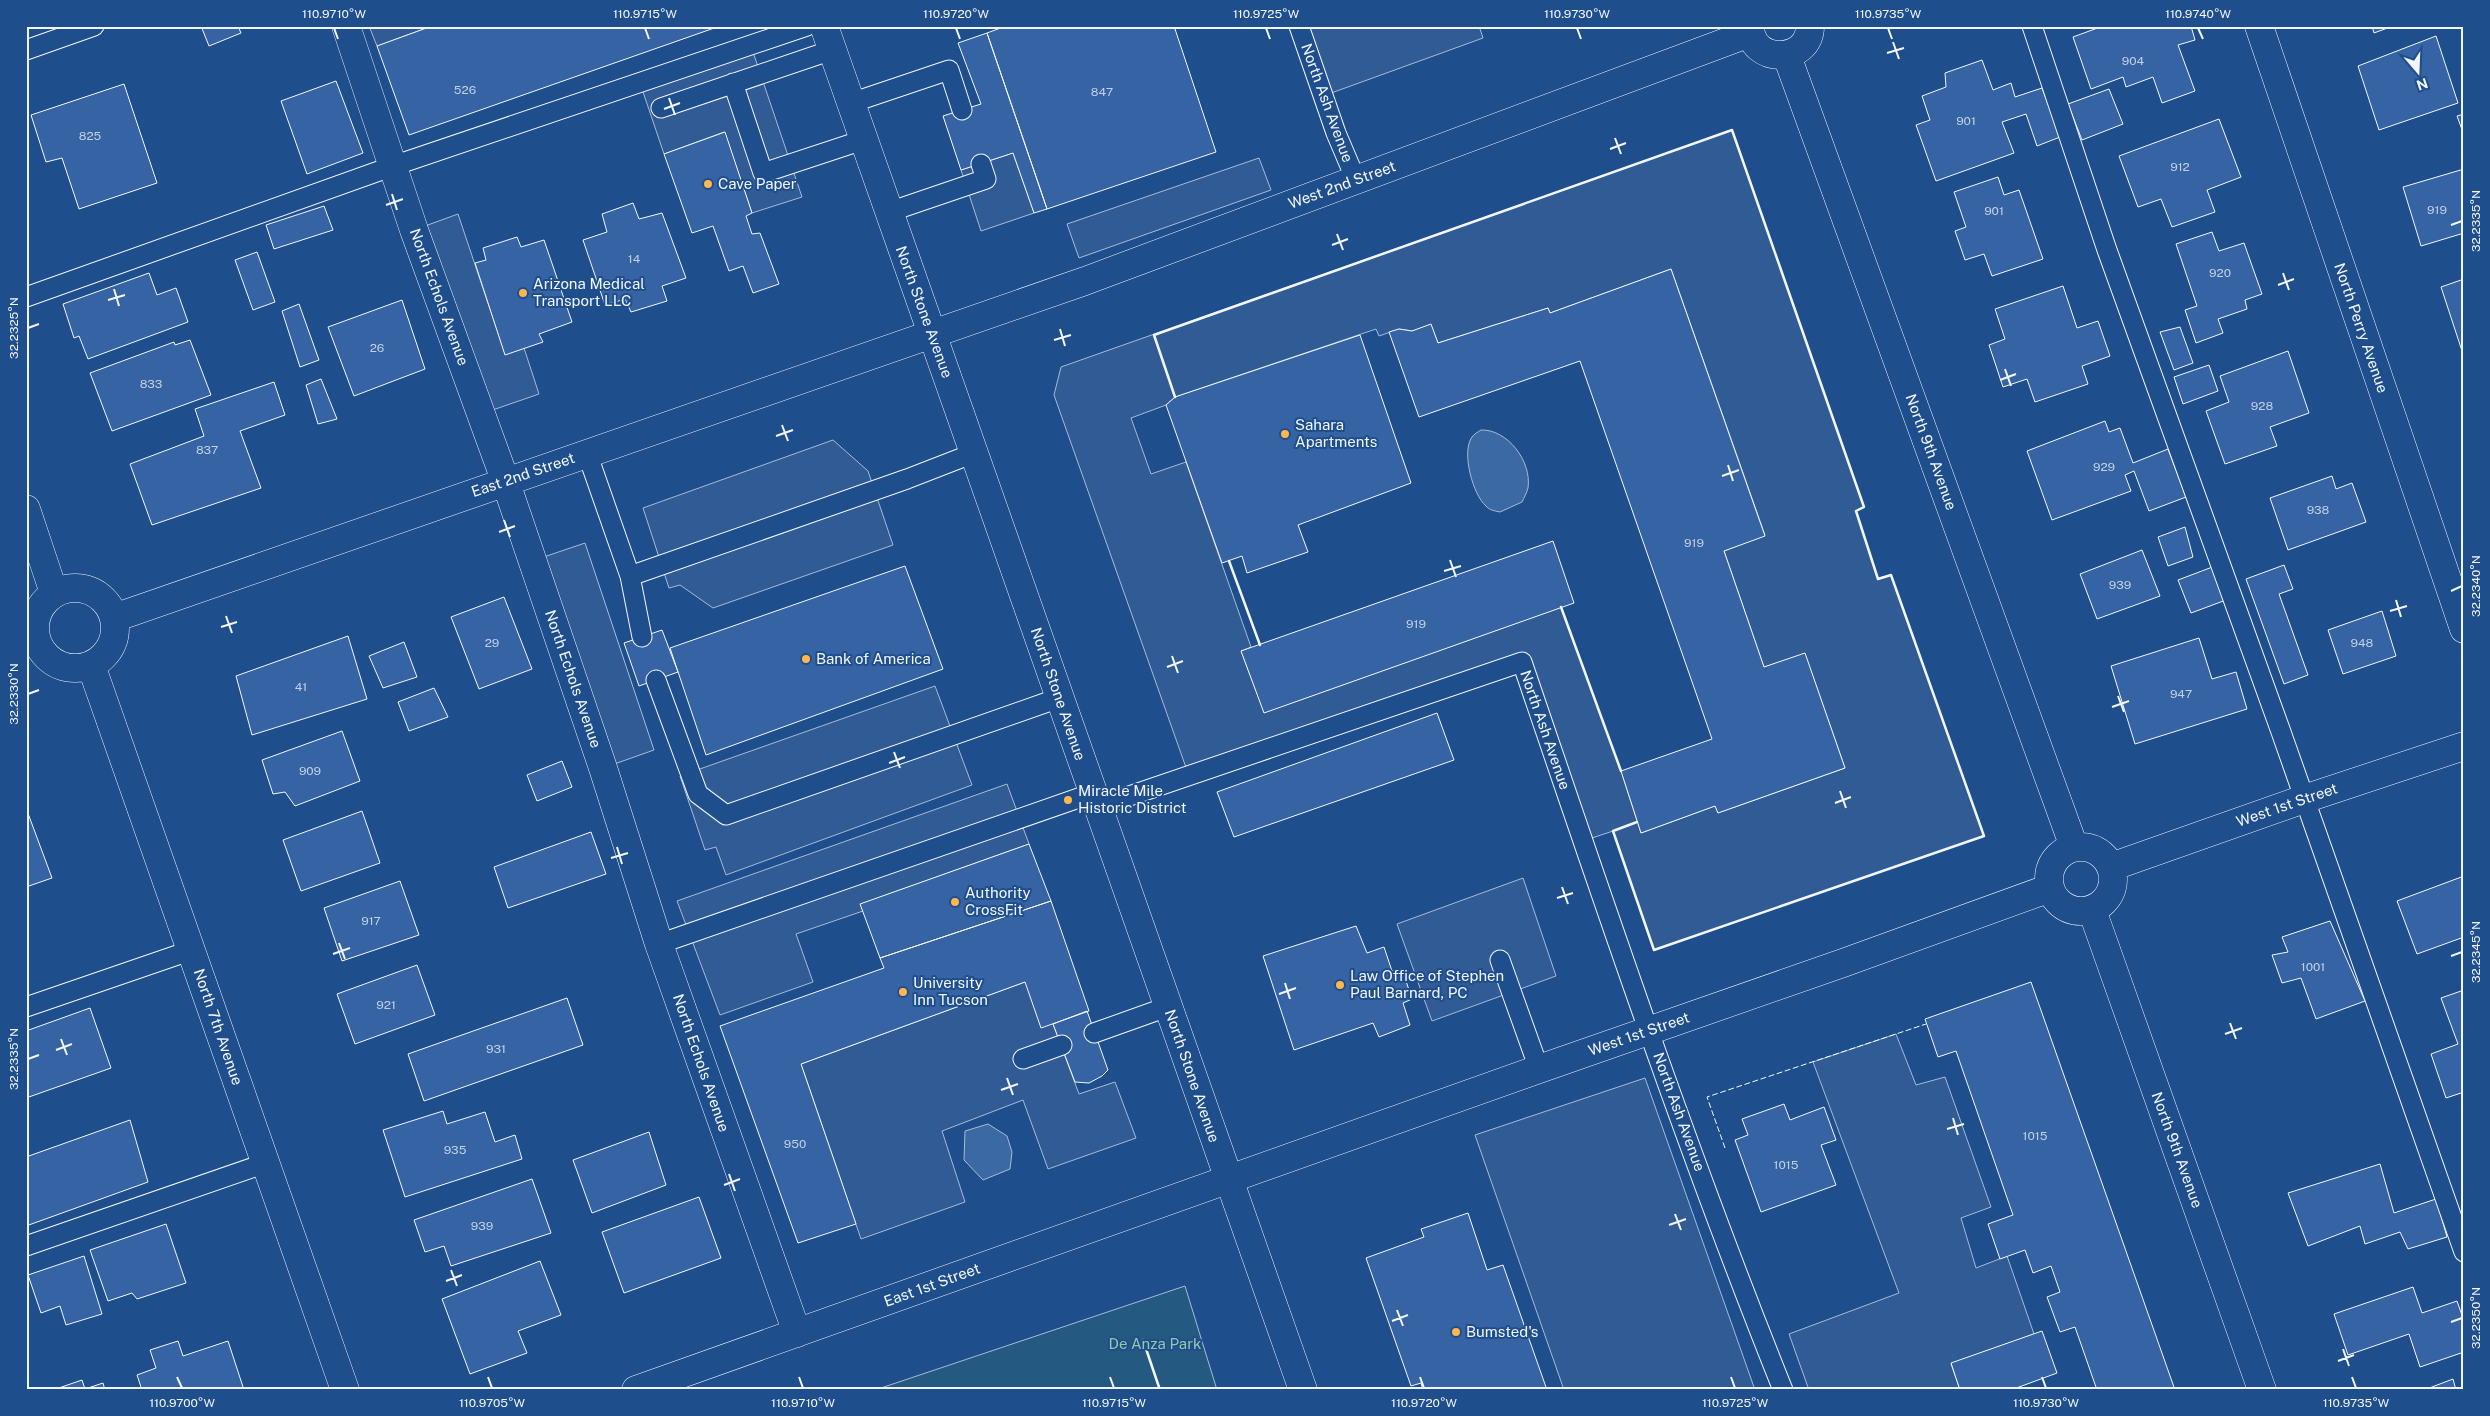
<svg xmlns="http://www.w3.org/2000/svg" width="2490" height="1416" font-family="'Public Sans',sans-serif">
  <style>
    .green { fill: #245a82; stroke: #a8bbd7 }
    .parking { fill: #305b95; stroke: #a8bbd7; fill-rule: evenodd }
    .water { fill: #3b69a3; stroke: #a8bbd7 }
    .building { fill: #3563a3; stroke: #f2f6ff }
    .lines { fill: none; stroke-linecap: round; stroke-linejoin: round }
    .lane-casing { stroke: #f2f6ff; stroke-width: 21 }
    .street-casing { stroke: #f2f6ff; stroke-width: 29 }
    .secondary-casing { stroke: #f2f6ff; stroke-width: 29 }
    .lane { stroke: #1f4e8c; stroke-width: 19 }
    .street { stroke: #1f4e8c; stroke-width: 28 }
    .secondary { stroke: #1f4e8c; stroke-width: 28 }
    .fence { stroke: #f2f6ff; stroke-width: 1; stroke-dasharray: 6 2.5; stroke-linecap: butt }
    .wall { stroke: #f2f6ff; stroke-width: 2.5 }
    .ticks { fill: none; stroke: #f2f6ff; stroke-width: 2 }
    .poi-dot { fill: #ffb74d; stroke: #1f4e8c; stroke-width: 2 }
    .labels { text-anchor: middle; stroke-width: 4; stroke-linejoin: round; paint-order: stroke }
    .number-label { font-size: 12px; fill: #c3d1e8 }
    .street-label { font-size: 15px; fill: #f2f6ff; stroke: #1f4e8c }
    .poi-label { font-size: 15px; fill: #f2f6ff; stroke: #1f4e8c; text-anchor: start }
    .park-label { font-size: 15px; fill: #97c8a6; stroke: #1f4e8c }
    .neatline { fill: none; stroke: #f2f6ff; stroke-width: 2 }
    .ticks-label { font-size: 12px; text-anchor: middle; fill: #f2f6ff }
  </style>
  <rect width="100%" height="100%" fill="#1f4e8c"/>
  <!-- green -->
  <path class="green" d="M1185 1286 1217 1390H875Z"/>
  <!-- parking -->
  <path class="parking" d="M369 26H432L377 46Z
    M1299 26H1479L1483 38 1323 96Z
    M751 46 802 197 752 213 724 132 664 154 640 83Z
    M1732 130 1864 507 1856 511 1878 578 1891 575 1984 836 1654 950 1613 831 1583 841 1522 662 1189 776 1054 395 1061 367ZM1671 269 1765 535 1724 551 1764 667 1805 654 1845 768 1718 813 1715 806 1641 833 1621 771 1561 607 1264 712 1241 651 1251 647 1186 462 1151 474 1131 418 1166 405 1175 397 1376 329 1379 336 1399 329 1412 331 1431 325 1438 343 1548 308 1550 313Z
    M1013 153 1034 213 981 231 961 170Z
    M1259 158 1271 190 1079 258 1067 224Z
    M458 214 505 354 524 348 539 394 481 414 414 230Z
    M833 440 868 471 893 545 713 608 680 585 669 588 643 508Z
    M585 543 654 750 603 768 532 561Z
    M935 686 972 785 726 875 716 847 705 850 680 776Z
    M1007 784 1029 844 861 904 863 911 796 934 813 982 720 1015 677 901Z
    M1523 878 1556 976 1432 1021 1397 924Z
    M1025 982 1053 1024 1079 1094 1115 1082 1136 1138 1048 1169 1023 1100 942 1131 965 1202 861 1239 801 1064Z
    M1896 1034 1916 1085 1945 1077 1991 1207 1961 1218 1976 1268 2007 1256 2034 1334 1951 1364 1960 1390H1809L1789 1334 1899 1293 1813 1062Z
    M1645 1078 1755 1390H1564L1475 1135Z"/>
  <!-- water -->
  <path class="water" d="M1481 430C1507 429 1532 461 1528 488 1527 492 1524 498 1522 502L1500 512C1495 511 1489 510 1486 506 1473 495 1461 452 1472 437 1474 434 1478 432 1481 430Z
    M988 1124 1007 1136 1012 1152 1010 1169 983 1180 964 1160 965 1131Z"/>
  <!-- building -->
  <path class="building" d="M201 26H238L241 33 209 46Z
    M432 26H720L409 135 377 46Z
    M1006 26H1182L1175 29 1216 152 1047 209 987 33Z
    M2103 26H2191L2195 40 2178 45 2195 91 2162 103 2153 77 2126 87 2123 77 2091 89 2073 37Z
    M2372 26H2393L2374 33Z
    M987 33 1047 209 1034 213 1013 153 961 170 943 116 981 104 958 43Z
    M2436 36 2458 103 2379 130 2358 66Z
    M1982 60 1993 90 2011 83 2015 97 2042 88 2060 137 2037 146 2026 114 2002 122 2014 153 1936 181 1916 125 1930 120 1922 96 1946 87 1945 73Z
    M336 81 363 153 307 174 281 101Z
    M124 84 157 183 79 209 62 158 46 162 31 115Z
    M2109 89 2123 124 2082 140 2068 104Z
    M2464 114V135L2457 116Z
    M2219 119 2241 177 2207 190 2215 212 2172 227 2161 199 2138 207 2119 156Z
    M725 132 752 213 746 216 752 234 760 233 779 284 753 293 743 266 729 271 713 226 692 233 664 154Z
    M2464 169V233L2421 246 2403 187Z
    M1998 177 2004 195 2019 190 2043 259 1992 276 1984 254 1965 260 1955 231 1966 227 1954 192Z
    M633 203 639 219 662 213 686 278 662 286 667 301 631 312 625 299 605 305 583 240 607 232 602 214Z
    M324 206 333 230 274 249 266 225Z
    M2212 232 2219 251 2244 243 2262 294 2245 300 2247 309 2218 319 2223 333 2196 343 2185 310 2197 306 2176 244Z
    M517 237 521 247 544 240 572 322 539 334 543 342 505 355 475 263 486 260 483 248Z
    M257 252 275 302 253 310 235 260Z
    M1671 269 1765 536 1724 551 1764 667 1805 653 1845 768 1718 813 1715 806 1641 833 1621 771 1712 739 1580 361 1419 417 1389 332 1399 329 1412 331 1431 324 1438 343 1548 308 1550 313Z
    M149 273 157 295 176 288 188 322 88 359 79 336 74 338 63 304Z
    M2464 279V357L2441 287Z
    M2063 286 2077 328 2098 321 2110 356 2082 366 2088 384 2035 402 2027 379 2003 387 1989 345 2005 339 1995 309Z
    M402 300 425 369 354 396 328 327Z
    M299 304 319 360 300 367 282 311Z
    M2180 327 2193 363 2174 370 2160 332Z
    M1360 335 1411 483 1298 525 1308 552 1247 573 1242 556 1222 563 1166 405 1175 397Z
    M190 340 211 395 112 431 90 373 174 342 175 345Z
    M2288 351 2309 413 2270 427 2277 446 2225 464 2206 411 2229 402 2220 376Z
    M2209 365 2218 391 2183 404 2174 377Z
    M321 379 337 419 318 424 306 385Z
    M274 382 285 415 240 431 261 488 152 525 130 464 204 436 195 409Z
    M2105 421 2109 432 2120 428 2133 463 2168 449 2186 497 2149 511 2134 471 2125 475 2131 491 2052 520 2027 451Z
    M2332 476 2336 489 2352 483 2366 522 2288 550 2270 498Z
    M2185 527 2193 557 2168 566 2158 537Z
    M1553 541 1574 603 1264 713 1241 651Z
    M2142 550 2160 596 2097 619 2080 574Z
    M2284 565 2293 589 2279 594 2308 675 2284 684 2246 579Z
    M905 566 943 669 706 755 670 648Z
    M2215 566 2226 600 2191 613 2178 580Z
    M504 597 532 669 479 689 451 617Z
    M2382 611 2396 656 2343 674 2328 630Z
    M662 630 678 672 639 686 624 643Z
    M348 636 367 699 252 735 236 676Z
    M2199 638 2212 679 2236 672 2247 709 2135 744 2111 666Z
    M404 642 417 677 383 688 369 656Z
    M434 688 448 717 409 731 398 702Z
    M1437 713 1454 760 1234 837 1217 792Z
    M342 731 360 781 295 806 285 792 273 794 262 760Z
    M562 761 572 787 537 801 527 775Z
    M26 808 52 878 26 887Z
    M362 811 380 863 301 891 283 840Z
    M591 832 606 874 508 908 494 867Z
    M1029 844 1051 901 880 958 860 904Z
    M2464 876V937L2417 954 2397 901Z
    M400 881 419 935 342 961 324 908Z
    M1051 901 1089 1011 1041 1028 1025 982 801 1064 856 1224 798 1243 720 1026 884 968 880 958Z
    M2330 921 2365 1001 2316 1019 2301 978 2282 983 2272 955 2288 952 2282 937Z
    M1356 926 1367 953 1384 947 1392 971 1402 969 1412 999 1403 1003 1410 1025 1379 1037 1373 1023 1294 1050 1263 956Z
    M417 965 435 1015 355 1044 337 994Z
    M2031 982 2175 1390H2097L2075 1327 2060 1332 2047 1297 2060 1292 2051 1266 2033 1273 2025 1250 2000 1259 1988 1224 2013 1215 1956 1051 1938 1057 1925 1019Z
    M2464 990V1092L2446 1098 2431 1054 2458 1044 2441 998Z
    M567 998 583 1045 424 1101 408 1054Z
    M90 1008 111 1068 26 1098V1031Z
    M1087 1011 1108 1070 1102 1076 1089 1083 1075 1082 1053 1024Z
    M1784 1104 1790 1120 1824 1107 1836 1140 1821 1145 1836 1185 1761 1212 1735 1140 1748 1135 1742 1119Z
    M443 1111 447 1124 485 1112 495 1142 515 1135 522 1159 405 1197 383 1130Z
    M130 1120 148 1182 26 1226V1157Z
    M649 1132 666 1185 592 1213 573 1160Z
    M2380 1164 2394 1213 2436 1199 2447 1237 2408 1249 2400 1232 2365 1244 2360 1226 2308 1246 2288 1193Z
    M532 1179 551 1233 451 1266 444 1246 425 1252 414 1220Z
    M699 1197 721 1258 624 1293 602 1232Z
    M1468 1213 1487 1270 1503 1265 1547 1390H1423L1421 1383 1411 1386 1366 1258 1424 1237 1421 1229Z
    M166 1224 186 1283 137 1299 132 1293 108 1301 90 1250Z
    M84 1256 102 1314 66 1325 60 1306 41 1313 28 1275Z
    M540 1261 561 1315 518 1331 527 1353 470 1374 442 1299Z
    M2413 1287 2422 1313 2457 1301 2464 1321V1352L2420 1367 2409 1334 2348 1355 2334 1314Z
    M2042 1331 2057 1373 2011 1390H1960L1951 1363Z
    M178 1341 183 1356 228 1341 244 1390H142L137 1375 156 1368 150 1350Z
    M2453 1379 2456 1390H2424Z
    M82 1380 85 1389 103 1383 105 1390H53Z"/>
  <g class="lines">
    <!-- lane casing -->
    <g class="lane-casing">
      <path id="lane" d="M1299 26 1336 133 1356 180
        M2032 26 2107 250 2280 729 2464 1252
        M26 50 94 26
        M733 83 763 173 863 140
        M851 103 949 70 962 110
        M661 108 832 50
        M889 212 986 179 981 164
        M26 297 393 166 807 26
        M587 453 630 576 907 479 974 453
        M630 576 642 637
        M656 680 698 794 726 815 1059 698
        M1097 807 1522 662C1605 906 1687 1151 1783 1390
        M659 944 1093 793
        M1500 960 1539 1069
        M26 1007 192 950
        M1094 1033 1167 1007
        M1023 1059 1062 1045
        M26 1246 266 1163"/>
    </g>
    <!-- street casing -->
    <g class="street-casing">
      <path id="street" d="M346 26 414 230 505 480 603 768 659 944 797 1333
        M1750 26C1750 65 1810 64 1810 26
        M2259 26 2464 629
        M1787 56 2074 847
        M26 509 54 593
        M35 628a40 40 0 1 1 80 0a40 40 0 1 1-80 0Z
        M114 618 1085 281 1750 33
        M91 665 345 1390
        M2049 879a32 32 0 1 1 64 0a32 32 0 1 1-64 0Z
        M2111 867 2304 799 2464 746
        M2092 910 2262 1390
        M636 1390 1539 1069 1843 963 2050 888"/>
    </g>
    <!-- secondary casing -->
    <g class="secondary-casing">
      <path id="secondary" d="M824 26 1303 1390"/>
    </g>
    <!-- lane -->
    <use href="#lane" class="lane"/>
    <!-- street -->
    <use href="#street" class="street"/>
    <!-- secondary -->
    <use href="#secondary" class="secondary"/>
    <!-- fence -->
    <path class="fence" d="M1725 1148 1707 1097 1926 1024"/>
    <!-- wall -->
    <path class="wall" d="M1175 397 1154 335 1732 130 1864 507 1856 511 1878 579 1891 575 1984 836 1654 950 1613 831 1637 822
      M1229 561 1260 645
      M1561 607 1621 771
      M1143 1340 1160 1390"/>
  </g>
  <!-- ticks -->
  <path class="ticks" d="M334 28 338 39M645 28 649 39M956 28 960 39M1266 28 1270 39M1577 28 1581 39M1888 28 1892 39M2198 28 2203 39M1893 42 1899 59M1887 53 1904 48M669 98 675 115M664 109 680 103M1615 138 1621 154M1610 149 1626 143M392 194 397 210M386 205 403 199M2451 225 2462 221M1337 234 1343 250M1332 245 1348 239M2283 273 2289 290M2278 285 2294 279M114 289 119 306M108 300 125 295M28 328 39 324M1060 329 1065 346M1054 340 1071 335M2005 369 2011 386M2000 380 2016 374M782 425 788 441M776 436 793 430M1728 465 1733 481M1722 476 1739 470M504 520 510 537M499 532 515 526M1450 560 1456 577M1444 571 1461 566M2451 591 2462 586M2396 600 2401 617M2390 611 2407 606M226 616 232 633M221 627 237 622M1172 656 1178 673M1167 667 1183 661M28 694 39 690M2118 696 2124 712M2112 707 2129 701M894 752 900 768M889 763 905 757M1840 791 1846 808M1835 803 1851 797M617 847 622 864M611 858 628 853M1562 887 1568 904M1557 898 1573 893M339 943 345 959M333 954 350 948M2451 956 2462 952M1285 983 1290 999M1279 994 1296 988M2230 1023 2236 1039M2225 1034 2242 1028M61 1039 67 1055M56 1050 72 1044M28 1059 39 1055M1007 1078 1013 1095M1001 1090 1018 1084M1953 1118 1958 1135M1947 1129 1964 1124M729 1174 735 1191M724 1185 740 1179M1675 1214 1681 1230M1669 1225 1686 1219M451 1270 457 1286M446 1281 462 1275M1397 1310 1403 1326M1392 1321 1408 1315M2451 1322 2462 1318M2343 1349 2349 1366M2338 1361 2354 1355M177 1377 182 1388M488 1377 492 1388M799 1377 803 1388M1110 1377 1114 1388M1420 1377 1424 1388M1731 1377 1735 1388M2042 1377 2046 1388M2352 1377 2356 1388"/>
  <!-- markers -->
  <g class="poi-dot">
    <circle cx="708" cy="184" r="5"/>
    <circle cx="523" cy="293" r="5"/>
    <circle cx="1285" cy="434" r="5"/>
    <circle cx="806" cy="659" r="5"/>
    <circle cx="1068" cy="800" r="5"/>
    <circle cx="955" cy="902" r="5"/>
    <circle cx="1340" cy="985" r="5"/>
    <circle cx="903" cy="992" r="5"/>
    <circle cx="1456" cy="1332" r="5"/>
  </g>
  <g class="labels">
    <!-- number labels -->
    <g class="number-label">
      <text x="2133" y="65">904</text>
      <text x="465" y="94">526</text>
      <text x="1102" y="96">847</text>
      <text x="1966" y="125">901</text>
      <text x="90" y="140">825</text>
      <text x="2180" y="171">912</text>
      <text x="2437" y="214">919</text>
      <text x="1994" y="215">901</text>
      <text x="634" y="263">14</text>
      <text x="2220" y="277">920</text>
      <text x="377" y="352">26</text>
      <text x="151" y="388">833</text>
      <text x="2262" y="410">928</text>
      <text x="207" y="454">837</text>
      <text x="2104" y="471">929</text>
      <text x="2318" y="514">938</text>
      <text x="1694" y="547">919</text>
      <text x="2120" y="589">939</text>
      <text x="1416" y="628">919</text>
      <text x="492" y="647">29</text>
      <text x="2362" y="647">948</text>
      <text x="301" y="691">41</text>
      <text x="2181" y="698">947</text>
      <text x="310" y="775">909</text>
      <text x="371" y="925">917</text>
      <text x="2313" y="971">1001</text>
      <text x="386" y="1009">921</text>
      <text x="496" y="1053">931</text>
      <text x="2035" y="1140">1015</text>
      <text x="795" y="1148">950</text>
      <text x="455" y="1154">935</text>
      <text x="1786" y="1169">1015</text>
      <text x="482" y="1230">939</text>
    </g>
    <!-- street labels -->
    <g class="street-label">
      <text transform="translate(1327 103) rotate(70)" y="5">North Ash Avenue</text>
      <text transform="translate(1342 185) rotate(-20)" y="5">West 2nd Street</text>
      <text transform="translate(439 297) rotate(70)" y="5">North Echols Avenue</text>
      <text transform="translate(924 312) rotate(70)" y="5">North Stone Avenue</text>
      <text transform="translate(2361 328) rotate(71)" y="5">North Perry Avenue</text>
      <text transform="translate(1931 452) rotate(70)" y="5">North 9th Avenue</text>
      <text transform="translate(523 475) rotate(-19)" y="5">East 2nd Street</text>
      <text transform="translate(573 679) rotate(71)" y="5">North Echols Avenue</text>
      <text transform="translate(1058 694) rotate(71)" y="5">North Stone Avenue</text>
      <text transform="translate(1545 730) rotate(71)" y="5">North Ash Avenue</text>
      <text transform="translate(2287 805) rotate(-19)" y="5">West 1st Street</text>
      <text transform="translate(218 1027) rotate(71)" y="5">North 7th Avenue</text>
      <text transform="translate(1639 1034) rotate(-19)" y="5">West 1st Street</text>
      <text transform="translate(701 1063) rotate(71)" y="5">North Echols Avenue</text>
      <text transform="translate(1192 1076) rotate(71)" y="5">North Stone Avenue</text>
      <text transform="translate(1679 1112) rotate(70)" y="5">North Ash Avenue</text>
      <text transform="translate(2177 1150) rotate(70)" y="5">North 9th Avenue</text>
      <text transform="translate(932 1285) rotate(-20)" y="5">East 1st Street</text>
    </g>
    <!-- poi labels -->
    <g class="poi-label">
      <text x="718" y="189">Cave Paper</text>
      <text x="533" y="289">Arizona Medical<tspan x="533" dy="17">Transport LLC</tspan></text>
      <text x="1295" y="430">Sahara<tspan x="1295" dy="17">Apartments</tspan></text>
      <text x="816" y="664">Bank of America</text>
      <text x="1078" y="796">Miracle Mile<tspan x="1078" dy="17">Historic District</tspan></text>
      <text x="965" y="898">Authority<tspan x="965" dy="17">CrossFit</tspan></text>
      <text x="1350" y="981">Law Office of Stephen<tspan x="1350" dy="17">Paul Barnard, PC</tspan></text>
      <text x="913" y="988">University<tspan x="913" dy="17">Inn Tucson</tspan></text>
      <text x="1466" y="1337">Bumsted's</text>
    </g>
    <!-- park labels -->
    <g class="park-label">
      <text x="1155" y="1349">De Anza Park</text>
    </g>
  </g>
  <!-- border -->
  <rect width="2490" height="1416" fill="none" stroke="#1f4e8c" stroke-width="55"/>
  <!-- north arrow -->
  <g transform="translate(2418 72) rotate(161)" stroke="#1f4e8c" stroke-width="4" paint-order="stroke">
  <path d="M0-4L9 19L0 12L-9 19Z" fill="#f2f6ff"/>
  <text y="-8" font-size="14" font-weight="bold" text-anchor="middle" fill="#f2f6ff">N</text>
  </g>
  <rect x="28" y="28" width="2434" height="1360" class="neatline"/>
  <g class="ticks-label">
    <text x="334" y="18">110.9710°W</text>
    <text x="645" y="18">110.9715°W</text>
    <text x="956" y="18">110.9720°W</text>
    <text x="1266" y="18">110.9725°W</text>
    <text x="1577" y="18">110.9730°W</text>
    <text x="1888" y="18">110.9735°W</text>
    <text x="2198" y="18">110.9740°W</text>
    <text transform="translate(2476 221) rotate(-90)" y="4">32.2335°N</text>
    <text transform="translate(14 328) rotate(-90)" y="4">32.2325°N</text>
    <text transform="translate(2476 586) rotate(-90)" y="4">32.2340°N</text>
    <text transform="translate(14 694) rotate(-90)" y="4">32.2330°N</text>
    <text transform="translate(2476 952) rotate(-90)" y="4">32.2345°N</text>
    <text transform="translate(14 1059) rotate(-90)" y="4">32.2335°N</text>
    <text transform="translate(2476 1318) rotate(-90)" y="4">32.2350°N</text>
    <text x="182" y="1407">110.9700°W</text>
    <text x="492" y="1407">110.9705°W</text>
    <text x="803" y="1407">110.9710°W</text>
    <text x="1114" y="1407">110.9715°W</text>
    <text x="1424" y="1407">110.9720°W</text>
    <text x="1735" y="1407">110.9725°W</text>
    <text x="2046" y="1407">110.9730°W</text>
    <text x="2356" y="1407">110.9735°W</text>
  </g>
</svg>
